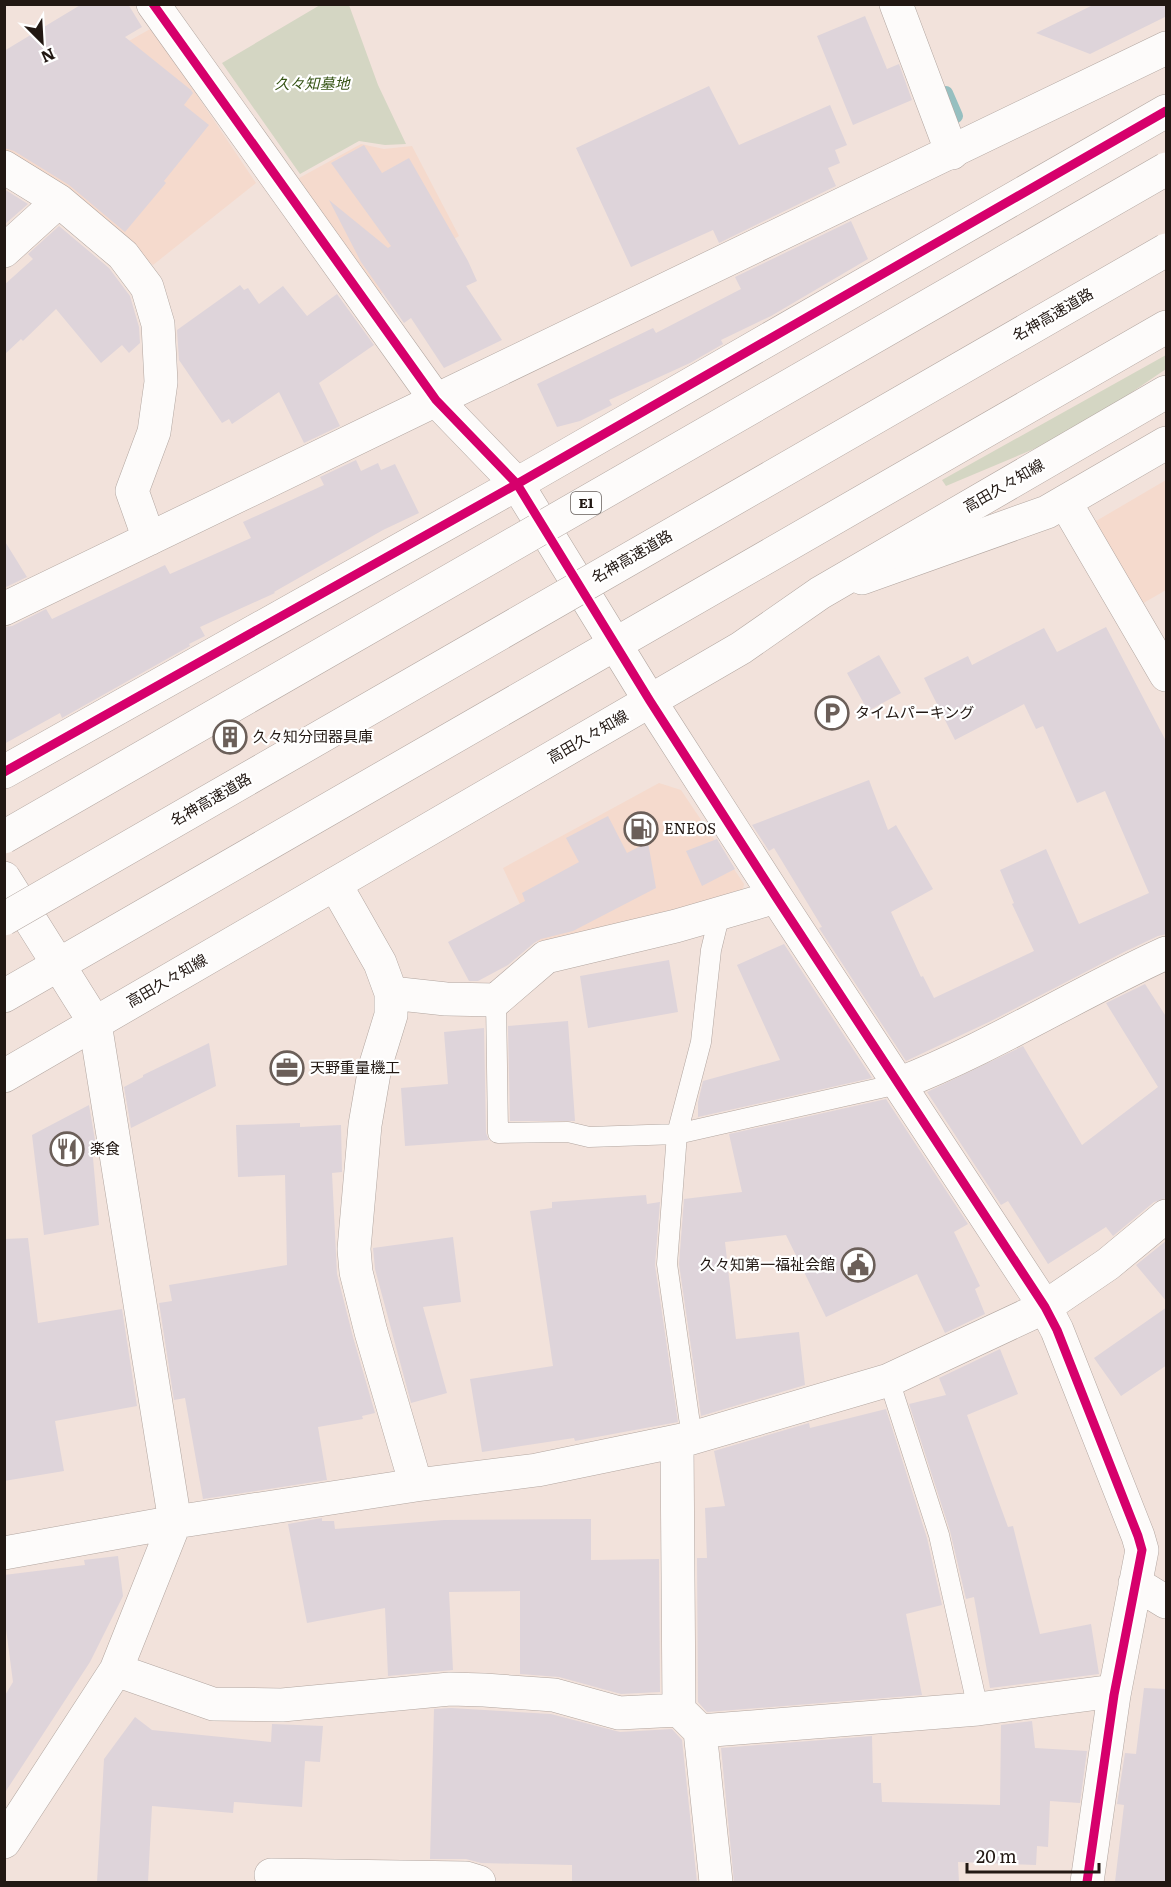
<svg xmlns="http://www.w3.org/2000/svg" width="1171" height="1887" font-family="Literata,'Noto Sans JP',serif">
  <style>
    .built { fill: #f5dacd }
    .green { fill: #d4d6c3 }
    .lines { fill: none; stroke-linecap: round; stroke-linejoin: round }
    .stream { stroke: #96bfc0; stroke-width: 14 }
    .building { fill: #ded4da }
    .service-casing { stroke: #b2a6a0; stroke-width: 21 }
    .minor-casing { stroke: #b2a6a0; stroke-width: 34 }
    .tertiary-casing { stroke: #b2a6a0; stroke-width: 34 }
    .secondary-casing { stroke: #b2a6a0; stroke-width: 34 }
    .service { stroke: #fdfbfa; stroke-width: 20 }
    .minor { stroke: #fdfbfa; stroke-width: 33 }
    .tertiary { stroke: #fdfbfa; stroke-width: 33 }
    .secondary { stroke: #fdfbfa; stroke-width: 33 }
    .motorway-bridge-casing { stroke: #b2a6a0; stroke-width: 34; stroke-linecap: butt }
    .motorway-bridge { stroke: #fdfbfa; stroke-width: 33 }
    .cycleway-casing { stroke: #fff; stroke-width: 13 }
    .cycleway { stroke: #d6006c; stroke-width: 9 }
    .labels { text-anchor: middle; stroke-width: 4.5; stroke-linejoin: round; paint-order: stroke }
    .shield { fill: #fff; stroke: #645d5a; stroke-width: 1.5 }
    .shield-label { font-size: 14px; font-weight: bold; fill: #221813 }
    .park-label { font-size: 15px; font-style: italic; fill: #355314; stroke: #fff }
    .street-label { font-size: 15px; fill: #221813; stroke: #fff }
    .poi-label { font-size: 15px; fill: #221813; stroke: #fff; text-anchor: start }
  </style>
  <rect width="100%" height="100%" fill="#f2e2db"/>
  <!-- built -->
  <path class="built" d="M152 28 256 183 153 265 126 241 5 152 4 119 20 102Z
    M361 144 384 149 412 146 459 236 420 259 425 269 373 298 290 183Z
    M1166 480V590L1140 605 1091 524Z
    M659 783 681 790 744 884 741 899 543 953 503 868Z"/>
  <!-- green -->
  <path class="green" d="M320 5H349L378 85 406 144 385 145 359 141 300 174 222 63Z
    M1166 355V369L1072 433 946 486 942 480Z"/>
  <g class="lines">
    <!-- stream -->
    <path class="stream" d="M946 93 956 116"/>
  </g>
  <!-- building -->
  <path class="building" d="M82 4H128L142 27 125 37 191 90 193 93 184 105 209 125 164 181 166 183 125 232 69 185 14 151 4 148V51Z
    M1095 4H1167V16L1090 54 1036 33Z
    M865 16 887 69 899 64 912 100 853 125 817 36Z
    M709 86 739 145 830 105 847 145 835 150 840 163 828 168 836 186 719 243 713 230 631 267 576 148Z
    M364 145 382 173 409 158 468 261 477 281 466 286 502 340 444 368 411 318 404 323 361 262 329 200 388 248 391 246 331 163Z
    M4 189 28 204 4 225Z
    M851 221 868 259 771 316 721 340 723 344 690 363 609 400 612 405 580 421 557 427 537 384 653 328 656 333 741 289 735 277Z
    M59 226 109 268 130 296 139 327 140 343 129 353 122 345 101 363 56 309 23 341 21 339 4 355V285L33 259 28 254Z
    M240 285 244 290 248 288 259 304 283 286 307 316 337 294 374 345 319 383 340 426 304 443 279 392 232 424 229 419 222 423 179 360 177 330Z
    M356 460 361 471 378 463 381 470 395 464 419 513 383 530 274 592 275 593 200 627 205 636 189 644 190 646 62 718 60 713 4 744V627L12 626 46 609 52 619 165 565 170 574 251 538 243 522 324 485 320 477Z
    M4 540 27 577 4 588Z
    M1106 627 1167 743V934L1158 936 1124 952 991 1021 906 1061 819 928 822 927 774 848 769 851 752 825 869 780 888 830 896 825 933 889 891 912 921 977 923 976 934 998 1034 951 1012 904 1014 903 1000 870 1046 849 1079 924 1149 893 1105 791 1077 803 1043 726 1036 729 1024 704 955 740 924 678 968 656 972 665 1044 628 1057 652Z
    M879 655 901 693 868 711 847 673Z
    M608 816 627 853 648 842 656 888 573 931 541 939 534 943 508 965 478 981H469L448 942 525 901 522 893 579 862 566 838Z
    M717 839 735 869 702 886 686 851Z
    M784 944 872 1078 698 1117V1102L703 1081 780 1060 737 965Z
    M669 960 678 1012 588 1028 580 976Z
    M1145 984 1167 1018V1198L1154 1202 1113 1236 1106 1227 1048 1264 1008 1201 1001 1205 927 1092 1023 1046 1082 1145 1158 1087 1106 1003Z
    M568 1021 575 1121H510L508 1026Z
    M484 1028 486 1133 489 1140 405 1146 401 1088 448 1084 444 1032Z
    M209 1043 216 1086 131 1128 124 1087 143 1077V1075Z
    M886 1099 968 1224 954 1232 980 1286 975 1289 985 1314 945 1333 917 1274 826 1317 786 1235 725 1242 736 1339 799 1332 805 1385 701 1416 679 1264 684 1199 742 1192 729 1134Z
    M89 1105 96 1146 92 1147 99 1225 44 1235 32 1135Z
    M300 1123V1127L341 1125 342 1172 332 1173 337 1274 353 1337 375 1413 362 1416 363 1419 318 1427 327 1480 203 1499 185 1398 174 1400 159 1303 172 1301 169 1285 287 1265 285 1175 238 1177 236 1125Z
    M646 1195 647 1204 660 1202 655 1265 678 1422 575 1441 574 1438 482 1452 470 1379 553 1366 530 1211 552 1208V1202Z
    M453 1237 461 1302 423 1307 447 1393 411 1403 375 1269 373 1248Z
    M28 1238 38 1323 122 1309 137 1406 55 1421 64 1471 4 1481V1239Z
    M1167 1240V1302L1136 1265Z
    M1167 1307V1365L1121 1396 1094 1358Z
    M1000 1349 1018 1394 967 1415 1008 1527 1013 1526 1040 1634 1091 1624 1099 1674 990 1688 974 1597 966 1599 950 1531 909 1404 946 1395 939 1378Z
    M886 1409 927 1538 942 1605 906 1614 922 1695 707 1712 698 1702 697 1558H707L705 1508 725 1506 714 1451 809 1423 810 1428Z
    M322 1518V1521H334L335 1529 444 1520 591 1519V1560L659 1559 660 1692 621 1694 559 1677 520 1674V1591L449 1592 453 1670 388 1676 385 1608 307 1623 288 1524Z
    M118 1556 123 1596 90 1662 4 1794V1697L13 1682 4 1614V1575L85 1565 84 1560Z
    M1144 1688 1167 1689V1882H1115L1124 1805 1117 1804 1125 1753 1136 1754Z
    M451 1708 551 1714 620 1732 672 1729 682 1740 697 1882H572V1865L481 1863 466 1859H430L434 1709Z
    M135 1717 152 1730 271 1742 272 1724 323 1726 320 1762 305 1761 302 1807 234 1802 233 1813 152 1806 148 1882H97L104 1759Z
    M1032 1721 1035 1748 1087 1751 1080 1803 1050 1801 1048 1847 1037 1846 1036 1865 958 1862 959 1882H734L721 1748 872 1736 873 1783H881L882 1802 1000 1805 1001 1725Z"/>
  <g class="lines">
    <!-- service casing -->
    <g class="service-casing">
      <path id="service" d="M496 1000 498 1133 568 1132 589 1137 677 1134 898 1084
        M889 1380 939 1535 978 1709
        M692 1438 667 1264 677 1134 701 1042 711 950 720 913"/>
    </g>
    <!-- minor casing -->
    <g class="minor-casing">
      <path id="minor" d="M153 4 436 400 517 484 650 701 776 897 1045 1307 1057 1330 1138 1536 1142 1550 1114 1695 1087 1882
        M896 4 952 153
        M4 167 59 201 123 255 147 287 158 324 161 382 154 432 132 491 149 539
        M4 251 59 201
        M1065 502 1166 675
        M862 578 1047 512 1166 443
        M4 609 436 400
        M4 772 517 484 1166 111
        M4 878 95 1023 175 1522 116 1670 4 1842
        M335 884 380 963 391 993V1015L375 1067 365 1125 354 1249 356 1272 371 1332 416 1485
        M391 993 446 999 496 1000 546 957 676 926 776 897
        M898 1084C991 1048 1076 994 1166 953
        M677 1442 679 1710 700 1731 716 1882
        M4 1553 175 1522 416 1485 537 1470 692 1438 889 1380 1045 1307 1108 1264 1166 1216
        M1135 1583 1166 1602
        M116 1670 213 1704 282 1705 450 1689 484 1690 554 1695 619 1713 679 1710
        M700 1731 978 1709 1114 1691
        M271 1875 466 1878 479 1882"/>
    </g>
    <!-- tertiary casing -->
    <g class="tertiary-casing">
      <path id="tertiary" d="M436 400 1166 48"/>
    </g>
    <!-- secondary casing -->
    <g class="secondary-casing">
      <path id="secondary" d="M4 996 1166 327
        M4 1076 741 648 820 593 1166 392"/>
    </g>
    <!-- service -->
    <use href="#service" class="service"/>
    <!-- minor -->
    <use href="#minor" class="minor"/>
    <!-- tertiary -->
    <use href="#tertiary" class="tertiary"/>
    <!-- secondary -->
    <use href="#secondary" class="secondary"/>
    <!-- motorway-bridge casing -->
    <g class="motorway-bridge-casing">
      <path id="motorway-bridge" d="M4 837 1166 169
        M4 919 1166 250"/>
    </g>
    <!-- motorway-bridge -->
    <use href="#motorway-bridge" class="motorway-bridge"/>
    <!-- cycleway casing -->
    <g class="cycleway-casing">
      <path id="cycleway" d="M153 4 436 400 517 484 650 701 776 897 1045 1307 1057 1330 1138 1536 1142 1550 1114 1695 1087 1882
        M4 772 517 484 1166 111"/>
    </g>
    <!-- cycleway -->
    <use href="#cycleway" class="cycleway"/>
  </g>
  <!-- icons -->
  <defs>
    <g id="parking-ring" transform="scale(1.725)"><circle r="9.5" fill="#fff" stroke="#6b5f59" stroke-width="1.5"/><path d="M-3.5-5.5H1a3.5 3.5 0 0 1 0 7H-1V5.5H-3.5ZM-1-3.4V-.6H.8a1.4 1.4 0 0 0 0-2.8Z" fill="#6b5f59"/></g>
    <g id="building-ring" transform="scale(1.725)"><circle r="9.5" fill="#fff" stroke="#6b5f59" stroke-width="1.5"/><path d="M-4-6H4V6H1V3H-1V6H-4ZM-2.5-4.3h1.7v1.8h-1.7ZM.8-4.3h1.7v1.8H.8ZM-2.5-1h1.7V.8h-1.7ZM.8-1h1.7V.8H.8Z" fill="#6b5f59"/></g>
    <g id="fuel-ring" transform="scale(1.725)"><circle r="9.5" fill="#fff" stroke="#6b5f59" stroke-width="1.5"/><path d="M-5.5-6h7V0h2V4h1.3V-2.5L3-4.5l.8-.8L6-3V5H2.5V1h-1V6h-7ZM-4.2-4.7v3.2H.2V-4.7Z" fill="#6b5f59"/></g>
    <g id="office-ring" transform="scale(1.725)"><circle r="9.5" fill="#fff" stroke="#6b5f59" stroke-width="1.5"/><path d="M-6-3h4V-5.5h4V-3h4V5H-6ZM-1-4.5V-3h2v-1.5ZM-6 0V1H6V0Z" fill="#6b5f59"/></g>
    <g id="restaurant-ring" transform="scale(1.725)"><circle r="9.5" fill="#fff" stroke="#6b5f59" stroke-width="1.5"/><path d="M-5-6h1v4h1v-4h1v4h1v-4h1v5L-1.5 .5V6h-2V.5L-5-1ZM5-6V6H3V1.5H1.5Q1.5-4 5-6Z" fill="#6b5f59"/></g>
    <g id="civic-ring" transform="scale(1.725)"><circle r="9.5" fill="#fff" stroke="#6b5f59" stroke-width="1.5"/><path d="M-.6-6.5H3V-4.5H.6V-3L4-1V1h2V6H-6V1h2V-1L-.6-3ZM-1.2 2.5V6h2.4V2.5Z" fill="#6b5f59"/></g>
  </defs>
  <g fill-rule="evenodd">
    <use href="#parking-ring" x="832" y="713"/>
    <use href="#building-ring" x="230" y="737"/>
    <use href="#fuel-ring" x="641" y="829"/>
    <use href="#office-ring" x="287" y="1068"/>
    <use href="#restaurant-ring" x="67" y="1149"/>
    <use href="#civic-ring" x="858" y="1265"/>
  </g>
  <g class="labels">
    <!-- shield labels -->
    <rect class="shield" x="571" y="492" width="30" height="22" rx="4.5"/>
    <g class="shield-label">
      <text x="586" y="508">E1</text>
    </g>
    <!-- park labels -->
    <g class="park-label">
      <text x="312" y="89">久々知墓地</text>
    </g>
    <!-- street labels -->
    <g class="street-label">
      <text transform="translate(1053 315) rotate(-30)" y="5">名神高速道路</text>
      <text transform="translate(1004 486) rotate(-30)" y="5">高田久々知線</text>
      <text transform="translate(632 557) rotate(-30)" y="5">名神高速道路</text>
      <text transform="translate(588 737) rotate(-30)" y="5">高田久々知線</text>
      <text transform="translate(211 800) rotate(-30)" y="5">名神高速道路</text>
      <text transform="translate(167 981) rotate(-30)" y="5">高田久々知線</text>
    </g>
    <!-- poi labels -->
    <g class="poi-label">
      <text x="855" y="718">タイムパーキング</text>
      <text x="253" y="742">久々知分団器具庫</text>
      <text x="664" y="834">ENEOS</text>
      <text x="310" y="1073">天野重量機工</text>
      <text x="90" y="1154">楽食</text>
      <text x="835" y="1270" text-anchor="end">久々知第一福祉会館</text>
    </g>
  </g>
  <!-- border -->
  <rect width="1171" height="1887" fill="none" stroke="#221813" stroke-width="12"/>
  <!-- north arrow -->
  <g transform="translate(42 42) rotate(156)" stroke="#ffffff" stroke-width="4.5" paint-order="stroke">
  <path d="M0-4.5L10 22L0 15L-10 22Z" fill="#221813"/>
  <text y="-9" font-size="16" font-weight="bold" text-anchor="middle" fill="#221813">N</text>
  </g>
  <!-- scale -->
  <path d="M967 1863v9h132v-9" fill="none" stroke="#221813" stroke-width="3"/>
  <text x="976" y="1863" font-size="18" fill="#221813" stroke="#ffffff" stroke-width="4.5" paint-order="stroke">20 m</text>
</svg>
